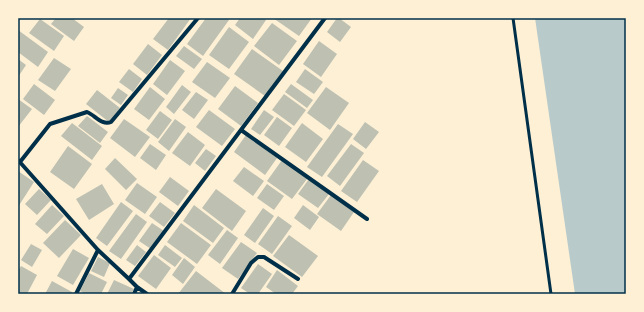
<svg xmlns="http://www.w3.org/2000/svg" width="644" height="312" font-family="'Public Sans',sans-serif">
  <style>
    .green { fill: #b9caca }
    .building { fill: #bec0b2 }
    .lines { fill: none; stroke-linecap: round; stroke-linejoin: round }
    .service { stroke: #003049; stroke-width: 3 }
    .minor { stroke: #003049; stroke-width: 4 }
    .neatline { fill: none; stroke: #003049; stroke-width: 1.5 }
  </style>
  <rect width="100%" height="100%" fill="#fdf0d5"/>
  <!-- green -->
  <path class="green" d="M535 18H626V294H575Z"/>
  <!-- building -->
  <path class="building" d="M56 18H72L84 27 74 41 51 24Z
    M169 18H191L168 50 153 39Z
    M206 18H227L229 20 203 56 187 44Z
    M240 18H264L266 20 253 39 235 25Z
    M273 18H312L299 36Z
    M337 18H339L351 27 340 42 327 32Z
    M40 19 64 36 54 51 29 33Z
    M272 23 297 41 279 65 254 46Z
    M229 27 249 42 229 69 209 55Z
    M18 30 48 52 38 67 18 52Z
    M319 41 337 54 321 77 303 64Z
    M148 44 162 55 147 75 133 64Z
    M184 46 202 59 194 69 176 56Z
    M252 49 283 71 265 96 234 74Z
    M54 58 71 69 55 91 38 80Z
    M18 59 26 65 18 77Z
    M170 60 185 71 167 95 153 84Z
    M207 62 230 78 215 98 192 82Z
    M129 69 142 79 133 92 119 82Z
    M305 69 323 82 314 94 296 82Z
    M34 84 55 100 44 115 23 99Z
    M291 84 313 100 307 108 285 92Z
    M182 85 191 92 174 114 166 107Z
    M235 86 258 103 241 126 218 109Z
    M150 87 165 99 149 120 134 109Z
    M326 87 349 103 330 130 307 113Z
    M118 88 128 95 121 105 111 98Z
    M97 90 120 108 109 122 86 104Z
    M196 92 208 100 194 119 182 110Z
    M284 94 306 110 294 126 272 110Z
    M18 99 32 109 18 127Z
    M209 110 235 129 222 146 196 127Z
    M264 110 274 117 260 135 251 129Z
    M160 111 172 120 158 139 146 130Z
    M87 116 108 132 100 143 78 126Z
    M277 117 292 128 279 146 264 135Z
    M124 119 150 137 135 157 110 138Z
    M175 119 186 127 169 151 158 142Z
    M365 122 379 132 366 149 353 139Z
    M72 123 102 146 92 160 61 136Z
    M302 123 323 139 306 162 285 147Z
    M338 124 353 134 322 177 307 167Z
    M188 132 205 145 190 166 172 153Z
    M246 135 277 158 265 175 234 152Z
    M150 144 166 155 156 170 140 158Z
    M351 144 364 153 340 186 327 176Z
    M68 146 92 164 74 189 50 172Z
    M206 149 216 156 205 171 195 163Z
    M115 158 137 179 126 190 105 169Z
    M282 160 307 179 292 199 267 181Z
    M363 160 379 171 357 202 341 191Z
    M244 167 264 181 253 196 233 181Z
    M18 171 34 182 18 207Z
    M170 177 189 191 178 206 159 192Z
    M309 179 329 194 318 208 298 194Z
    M137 183 157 197 145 214 125 200Z
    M102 184 114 204 89 220 76 199Z
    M267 184 284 196 274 210 257 198Z
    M39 189 51 200 37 215 25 204Z
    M216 189 246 211 232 231 202 208Z
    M331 195 354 212 341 231 317 214Z
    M121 202 133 211 107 246 96 238Z
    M160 202 175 213 164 227 149 216Z
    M52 205 64 216 47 234 35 224Z
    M194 205 224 228 213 243 183 221Z
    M303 205 319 217 310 230 294 218Z
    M263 208 274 216 255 243 244 235Z
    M136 214 147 222 121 259 109 251Z
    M278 216 292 226 272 254 258 244Z
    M65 220 81 235 59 258 43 243Z
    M152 223 164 231 151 249 139 241Z
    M181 223 211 245 197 264 167 242Z
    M227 230 238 238 220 264 208 255Z
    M289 235 318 256 302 277 273 256Z
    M241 242 257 253 238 279 222 268Z
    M31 244 42 250 32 267 21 260Z
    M137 245 146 252 135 266 126 260Z
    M165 245 182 258 175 267 158 255Z
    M73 249 89 258 73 285 57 276Z
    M154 255 171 268 156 289 138 276Z
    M98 257 110 263 104 277 91 271Z
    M184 258 195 267 183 284 172 275Z
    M258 264 272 274 258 294H250L241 288Z
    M21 266 37 275 27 294H20L18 293V271Z
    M277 270 298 286 292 294H276L266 287Z
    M196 271 226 294H178Z
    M89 273 107 282 101 294H86L80 291Z
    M114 280 134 289 131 294H107Z
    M52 281 72 292 71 294H45Z"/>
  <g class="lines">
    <!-- service -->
    <path class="service" d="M513 18 551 294"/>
    <!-- minor -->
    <path class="minor" d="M241 130 367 219
      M18 160 98 250 129 279 325 18
      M20 162 50 124 87 112C95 115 102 126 111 122L198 18
      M129 279 137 287 147 294
      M76 294 98 250
      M134 294 137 287
      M232 294 251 263 258 257H264L298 279"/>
  </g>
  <!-- border -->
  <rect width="644" height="312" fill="none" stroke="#fdf0d5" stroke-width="38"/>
  <rect x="19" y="19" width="606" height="274" class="neatline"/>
</svg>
